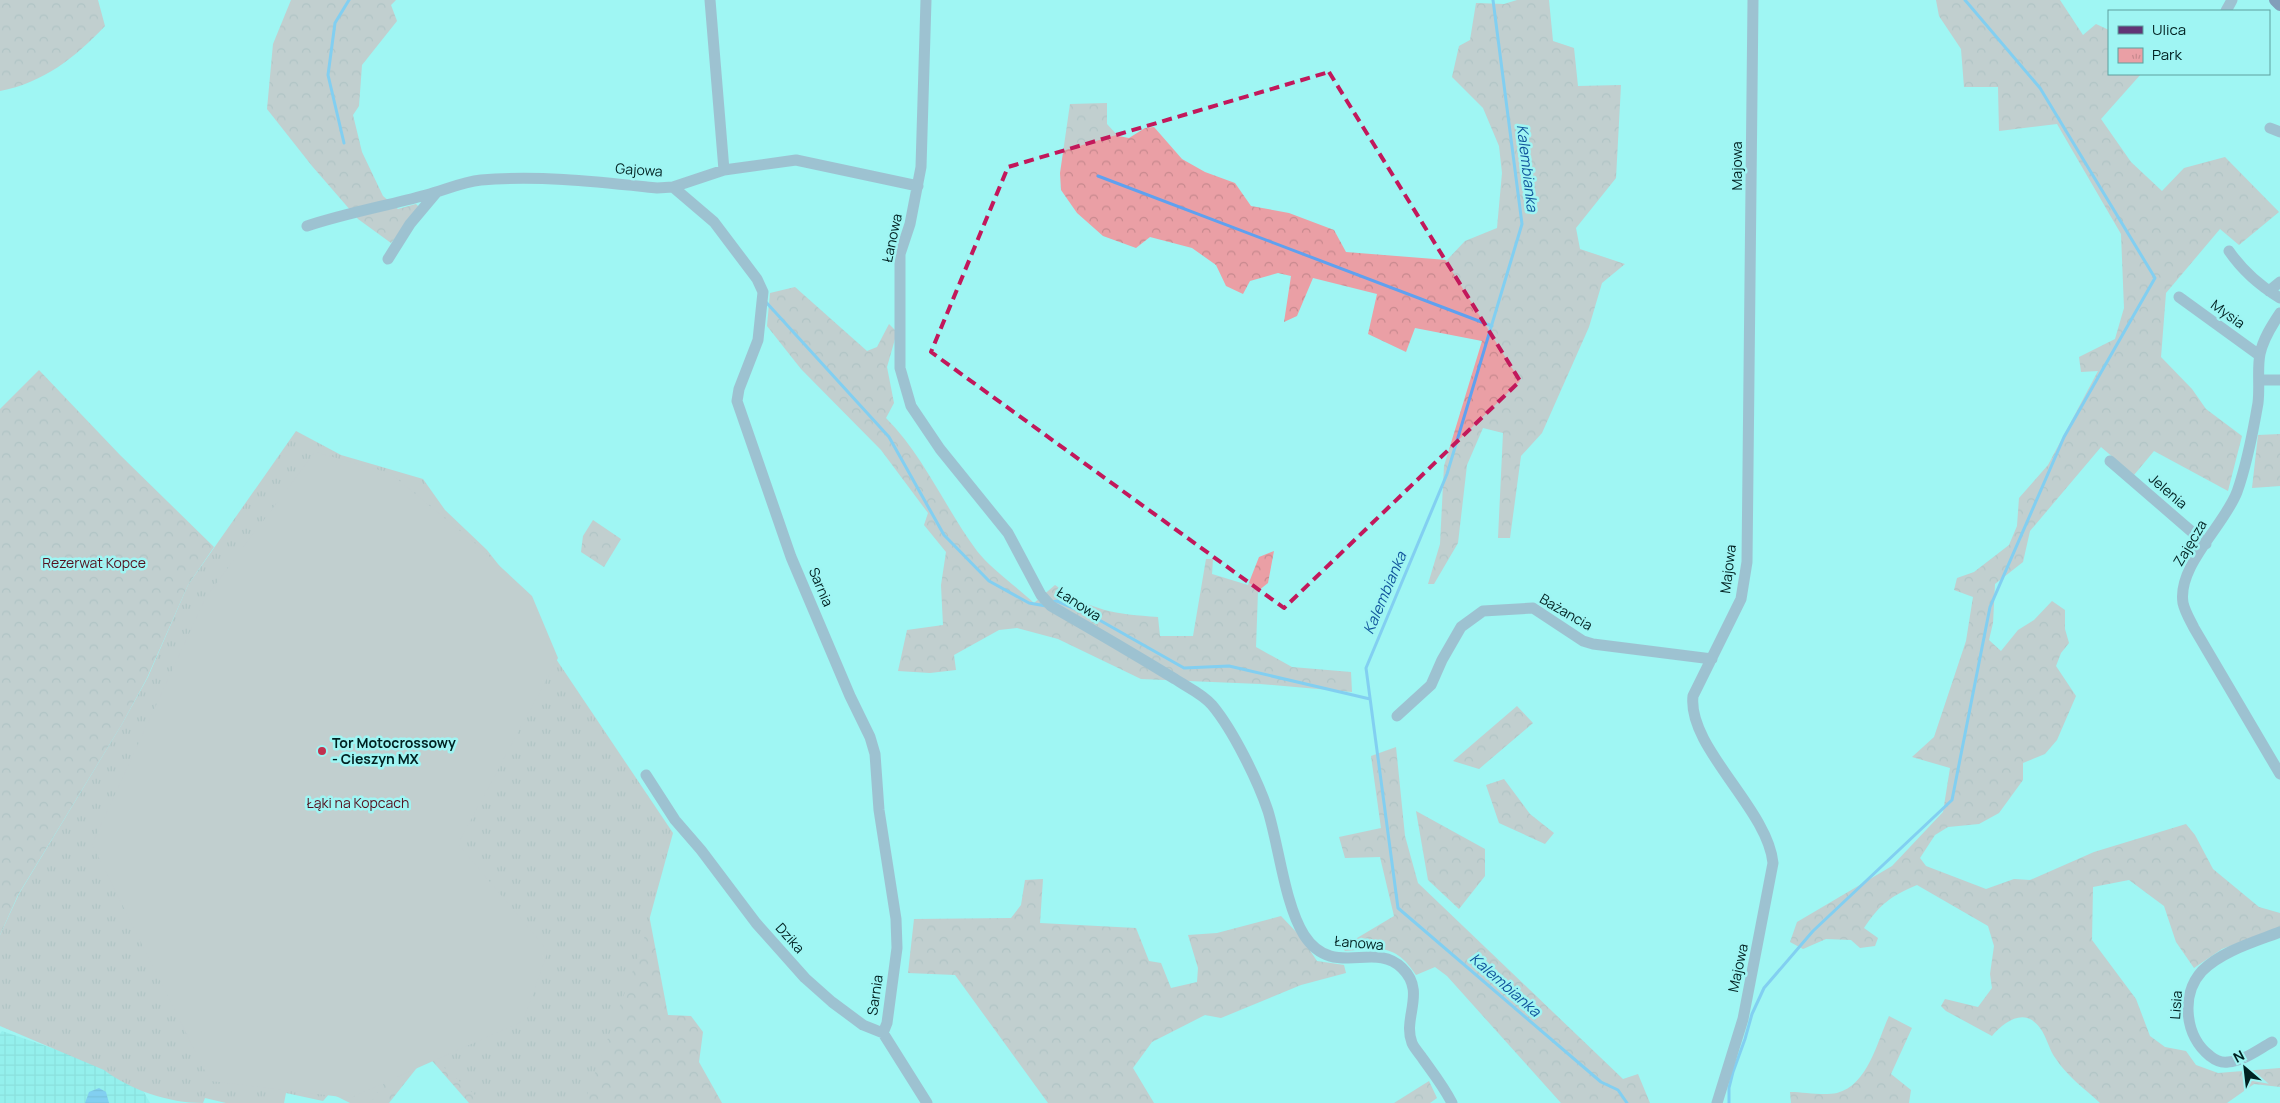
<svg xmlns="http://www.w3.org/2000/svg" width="2280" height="1103" font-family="Manrope,sans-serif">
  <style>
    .industrial { fill: url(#industrial-grid) }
    .forest { fill: url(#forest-crowns) }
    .park { fill: url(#park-tufts) }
    .pitch { fill: #ea9fa5 }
    .water { fill: url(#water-rules) }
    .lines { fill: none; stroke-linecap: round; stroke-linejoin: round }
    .stream { stroke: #5fa1f0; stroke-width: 3 }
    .minor { stroke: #9c84a9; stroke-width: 11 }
    .major { stroke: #613475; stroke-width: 12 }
    .marked { fill: none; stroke: #c2185b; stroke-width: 4; stroke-dasharray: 10 6; stroke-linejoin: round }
    .poi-dot { fill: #c1314f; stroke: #9ff5f3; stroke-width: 2 }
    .labels { text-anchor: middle; stroke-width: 5; stroke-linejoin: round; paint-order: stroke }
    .street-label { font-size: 14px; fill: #002121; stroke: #9ff5f3 }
    .park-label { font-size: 14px; fill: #55111f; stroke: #9ff5f3 }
    .poi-label { font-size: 14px; font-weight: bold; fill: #002121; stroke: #9ff5f3; text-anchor: start }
    .water-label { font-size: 15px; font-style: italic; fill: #11559c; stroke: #9ff5f3 }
  </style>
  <defs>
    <pattern id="industrial-grid" width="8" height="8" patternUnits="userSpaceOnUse" patternTransform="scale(1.25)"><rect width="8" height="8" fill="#87e8e6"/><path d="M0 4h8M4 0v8" fill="none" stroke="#73c7c5"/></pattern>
    <pattern id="forest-crowns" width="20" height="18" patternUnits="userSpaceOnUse" patternTransform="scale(1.25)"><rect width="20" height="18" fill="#ea9fa5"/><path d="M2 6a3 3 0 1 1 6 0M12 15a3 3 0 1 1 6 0" fill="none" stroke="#c7898e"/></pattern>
    <pattern id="park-tufts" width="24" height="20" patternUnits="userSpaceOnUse" patternTransform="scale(1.25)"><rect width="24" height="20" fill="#ea9fa5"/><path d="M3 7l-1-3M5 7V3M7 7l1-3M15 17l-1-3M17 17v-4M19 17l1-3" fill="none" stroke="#c7898e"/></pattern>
    <pattern id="water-rules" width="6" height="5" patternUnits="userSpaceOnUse" patternTransform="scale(1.25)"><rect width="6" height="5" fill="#5fa1f0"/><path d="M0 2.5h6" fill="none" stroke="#4c83c2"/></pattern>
  </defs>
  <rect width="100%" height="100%" fill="#9ff5f3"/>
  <!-- industrial -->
  <path class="industrial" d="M2 1031 110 1068 141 1087 150 1103H0V1034Z"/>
  <!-- forest -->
  <path class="forest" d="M0 0H98L105 26C76 57 43 83 0 91Z
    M291 0H396L391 5 397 21 362 65 359 106 353 115 362 152 383 196 398 209 416 204 420 208 391 243 358 219 312 166 267 109 273 44Z
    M1517 0H1549L1553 41 1574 48 1578 86 1621 85 1616 178 1576 228 1580 249 1625 264 1602 283 1589 327 1542 433 1521 456 1510 538H1498L1503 433 1483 428 1467 465 1458 543 1434 584H1428L1440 544 1444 466 1482 341 1415 328 1406 352 1368 334 1377 294 1313 278 1297 316 1284 322 1291 276 1278 273 1250 281 1243 294 1226 286 1216 265 1192 248 1150 237 1136 248 1103 236 1077 213 1061 190 1060 173 1070 104 1107 103V124L1118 136 1129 138 1145 128 1154 127 1182 159 1205 172 1235 183 1251 206 1289 213 1334 230 1346 252 1447 260 1465 241 1497 228 1502 173 1499 146 1483 108 1452 77 1459 46 1470 40 1476 3 1504 4Z
    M1936 0H2060L2083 35 2096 24 2109 30V74H2141L2101 119 2131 162 2162 191 2184 168 2225 157 2279 212 2239 245 2220 229 2166 293 2161 357 2192 389 2206 409 2242 436 2228 491 2154 451 2134 475 2101 447 2030 531 2023 562 1995 584 1993 623 1989 640 2001 651 2018 630 2034 620 2052 601 2065 610V629L2069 643 2061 653 2056 666 2076 696 2057 740 2045 754 2023 763V780L1999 813 1979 824 1948 827 1935 835 1920 858 1926 866 1986 889 2014 879 2030 880 2094 852 2186 824 2195 835 2213 869 2259 907 2280 913V927L2222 949 2194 968 2176 942 2164 906 2129 880 2093 887 2092 940 2136 999 2150 1036 2165 1047 2186 1051 2196 1065 2218 1073 2280 1068V1087L2254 1084 2227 1103H2100C2085 1089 2067 1076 2056 1059 2049 1050 2047 1037 2040 1028 2025 1007 2005 1021 1992 1036L1946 1011 1941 1006 1945 999 1978 1007 1992 988 1990 974 1994 946 1988 926 1917 885C1891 896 1880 904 1864 928L1878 938 1875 946 1860 948 1851 940 1826 939 1803 949 1790 942 1797 922 1892 866 1943 812 1950 768 1912 757 1934 737 1966 641 1973 597 1954 590 1957 578 1974 572 2009 545 2017 526 2019 498 2048 465 2098 371 2081 372 2079 357 2115 339 2124 308 2121 234 2057 124 1999 131 1998 87H1964L1961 49 1939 16Z
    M795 287 867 351 877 347 889 324 897 332 887 367 894 403 886 418C924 456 945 508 977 551 991 569 1017 587 1034 603L1055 585C1091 611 1115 614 1158 617L1160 636H1193L1206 559H1213L1212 574 1248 585 1259 557 1274 551 1268 583 1258 591 1256 647 1292 667 1351 672 1352 692 1260 684 1141 679 1058 639 1017 628 999 630 954 655 956 670 930 673 898 671 907 630 943 625 941 585 946 552 924 525 928 513 881 450 801 369 767 326 770 293Z
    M39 370 120 455 214 547 188 585 147 678 122 724 18 895 0 935V409Z
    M2280 434V486L2252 488 2258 435Z
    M593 520 621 539 604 567 581 552 583 536Z
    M1517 706 1533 723 1479 769 1453 761Z
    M1396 747 1405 836 1418 883 1623 1079 1638 1074 1650 1103H1561L1447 976 1435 967 1416 975C1395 943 1379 948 1345 951L1342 947 1394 916 1380 857 1345 858 1339 837 1381 828 1371 756Z
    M1504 779 1530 814 1554 833 1545 844 1499 823 1486 785Z
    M1416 811 1485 849V876L1459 909 1428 880Z
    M1043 879 1040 923 1136 928 1149 961 1161 963 1171 988 1197 982 1198 968 1188 935 1217 933 1281 916 1301 937 1317 961 1344 965 1346 973 1301 985 1221 1018 1205 1015 1152 1042 1133 1068 1154 1103H1048L955 975 908 973 914 919 1011 918 1021 905 1025 880Z
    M643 883 668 1015 691 1016 703 1032 699 1062 722 1103H469L427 1055 389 1103H360L377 1028Z
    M1889 1016 1912 1028 1891 1074 1911 1090 1909 1103H1791L1790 1092C1804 1092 1823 1096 1837 1093 1868 1085 1877 1042 1889 1016Z
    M1429 1081 1437 1098 1430 1103H1394Z"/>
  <!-- park -->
  <path class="park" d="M296 431 341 455 423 479 445 510 487 550 523 596 548 647 673 833 642 946 584 1103H484L414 1041 370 1103H350L330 1093 323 1101 286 1093 284 1103H226L205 1098 203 1103C168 1103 131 1090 104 1070L0 1026V935L19 894 122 724 148 677 188 585Z"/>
  <!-- pitch -->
  <path class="pitch" d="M315 452 390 473 477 545 532 596 558 658 458 844 548 951 523 1021 350 1098 210 1081 92 844 206 597Z"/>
  <!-- water -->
  <path class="water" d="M99 1088 106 1092 109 1103H85L89 1092Z"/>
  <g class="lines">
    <!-- stream -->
    <path class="stream" d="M1493 0 1522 224 1447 474 1366 668 1398 908 1601 1082 1618 1090 1627 1103
      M344 143 328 75 335 23 349 0
      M1098 176 1492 326
      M765 301 889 437 944 535 989 581 1029 603 1046 606
      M1052 602 1057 601 1094 617 1184 668 1229 666 1370 699
      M1729 1103V1088L1733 1072 1745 1039 1752 1014 1764 988 1813 931 1952 800 1990 607 2064 437 2155 278 2040 88 1965 0"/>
    <!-- minor -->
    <path class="minor" d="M710 0 724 170
      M926 0 921 167 910 224 900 254V368L911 406 940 449 1008 533 1041 595 1051 606C1093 630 1134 654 1175 679 1187 687 1203 694 1212 705 1233 730 1258 781 1268 811 1279 847 1285 905 1304 935 1333 980 1374 940 1402 968 1427 992 1402 1018 1412 1043 1414 1048 1420 1054 1423 1059 1433 1073 1444 1087 1452 1103
      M2226 11 2232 0
      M2270 128 2280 132
      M673 187 714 222 757 279 763 292 758 340 739 389 737 401 791 557 850 696 870 737 875 754 879 810 896 919 897 948 887 1023 883 1033
      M307 226C346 213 386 206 426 195 445 190 462 182 481 180 540 175 599 182 657 188L673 187 724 170 796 160 918 186
      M2229 251C2242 270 2260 286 2280 298
      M388 259 410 224 436 193
      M2269 291 2280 282
      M2179 297 2259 355
      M2280 313C2272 325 2263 339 2260 354 2257 368 2260 387 2258 403 2253 432 2247 464 2237 492 2224 526 2177 566 2183 603 2185 612 2190 620 2194 628L2280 774
      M2260 380H2280
      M2110 461 2206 544
      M1397 716 1431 685 1442 660 1461 627 1483 611 1533 608 1583 641 1593 644 1712 659
      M646 775 675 820 701 850 756 923 805 978 832 1002 863 1025 883 1033 927 1103
      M2272 1042C2259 1049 2244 1061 2228 1062 2222 1063 2215 1060 2210 1056 2185 1037 2180 995 2202 971 2222 951 2254 942 2280 932
      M1717 1103 1743 1019 1773 863C1768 809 1687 747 1693 696L1741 599 1747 562 1753 0"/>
    <!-- major -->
    <path class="major" d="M2275 0 2280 5"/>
  </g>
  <!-- marked area -->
  <path d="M0 0H2280V1103H0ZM1329 72 1520 381 1284 608 931 352 1008 167Z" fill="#9ff5f3" fill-opacity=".55" fill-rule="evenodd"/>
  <path class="marked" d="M1329 72 1520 381 1284 608 931 352 1008 167Z"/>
  <!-- markers -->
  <circle class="poi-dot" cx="322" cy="751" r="5"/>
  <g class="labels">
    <!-- street labels -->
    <g class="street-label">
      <text transform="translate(1737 166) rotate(-90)" y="5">Majowa</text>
      <text transform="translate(639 170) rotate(4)" y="5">Gajowa</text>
      <text transform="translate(892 238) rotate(-78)" y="5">Łanowa</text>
      <text transform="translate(2228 314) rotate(36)" y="5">Mysia</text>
      <text transform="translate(2168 491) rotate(41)" y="5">Jelenia</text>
      <text transform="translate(2190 543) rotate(-59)" y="5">Zajęcza</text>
      <text transform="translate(1728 569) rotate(-83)" y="5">Majowa</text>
      <text transform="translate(821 587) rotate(67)" y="5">Sarnia</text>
      <text transform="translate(1079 604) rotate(33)" y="5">Łanowa</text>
      <text transform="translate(1566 612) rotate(30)" y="5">Bażancia</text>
      <text transform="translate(790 938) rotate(48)" y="5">Dzika</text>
      <text transform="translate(1359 943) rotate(5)" y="5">Łanowa</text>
      <text transform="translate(1738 968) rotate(-78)" y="5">Majowa</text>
      <text transform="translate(875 995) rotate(-82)" y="5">Sarnia</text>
      <text transform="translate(2176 1005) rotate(-86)" y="5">Lisia</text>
    </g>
    <!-- park labels -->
    <g class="park-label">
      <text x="94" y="568">Rezerwat Kopce</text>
      <text x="358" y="808">Łąki na Kopcach</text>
    </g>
    <!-- poi labels -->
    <g class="poi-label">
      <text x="332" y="748">Tor Motocrossowy<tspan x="332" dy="16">- Cieszyn MX</tspan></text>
    </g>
    <!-- water labels -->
    <g class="water-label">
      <text transform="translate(1527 168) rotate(83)" y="5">Kalembianka</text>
      <text transform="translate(1385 593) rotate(-67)" y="5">Kalembianka</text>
      <text transform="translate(1505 985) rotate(41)" y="5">Kalembianka</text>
    </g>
  </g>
  <!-- legend -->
  <rect x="2108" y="10" width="162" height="65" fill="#9ff5f3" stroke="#5fa09f"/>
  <rect x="2118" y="26" width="25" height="8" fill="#613475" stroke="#5fa09f"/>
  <text x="2152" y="35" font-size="15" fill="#002121">Ulica</text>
  <rect x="2118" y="48" width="25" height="15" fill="url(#park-tufts)" stroke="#5fa09f"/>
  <text x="2152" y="60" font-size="15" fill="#002121">Park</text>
  <!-- north arrow -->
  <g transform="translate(2245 1068) rotate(332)" stroke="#9ff5f3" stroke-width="4" paint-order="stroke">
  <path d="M0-4L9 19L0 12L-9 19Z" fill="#002121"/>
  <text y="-8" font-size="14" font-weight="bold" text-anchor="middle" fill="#002121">N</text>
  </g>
</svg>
